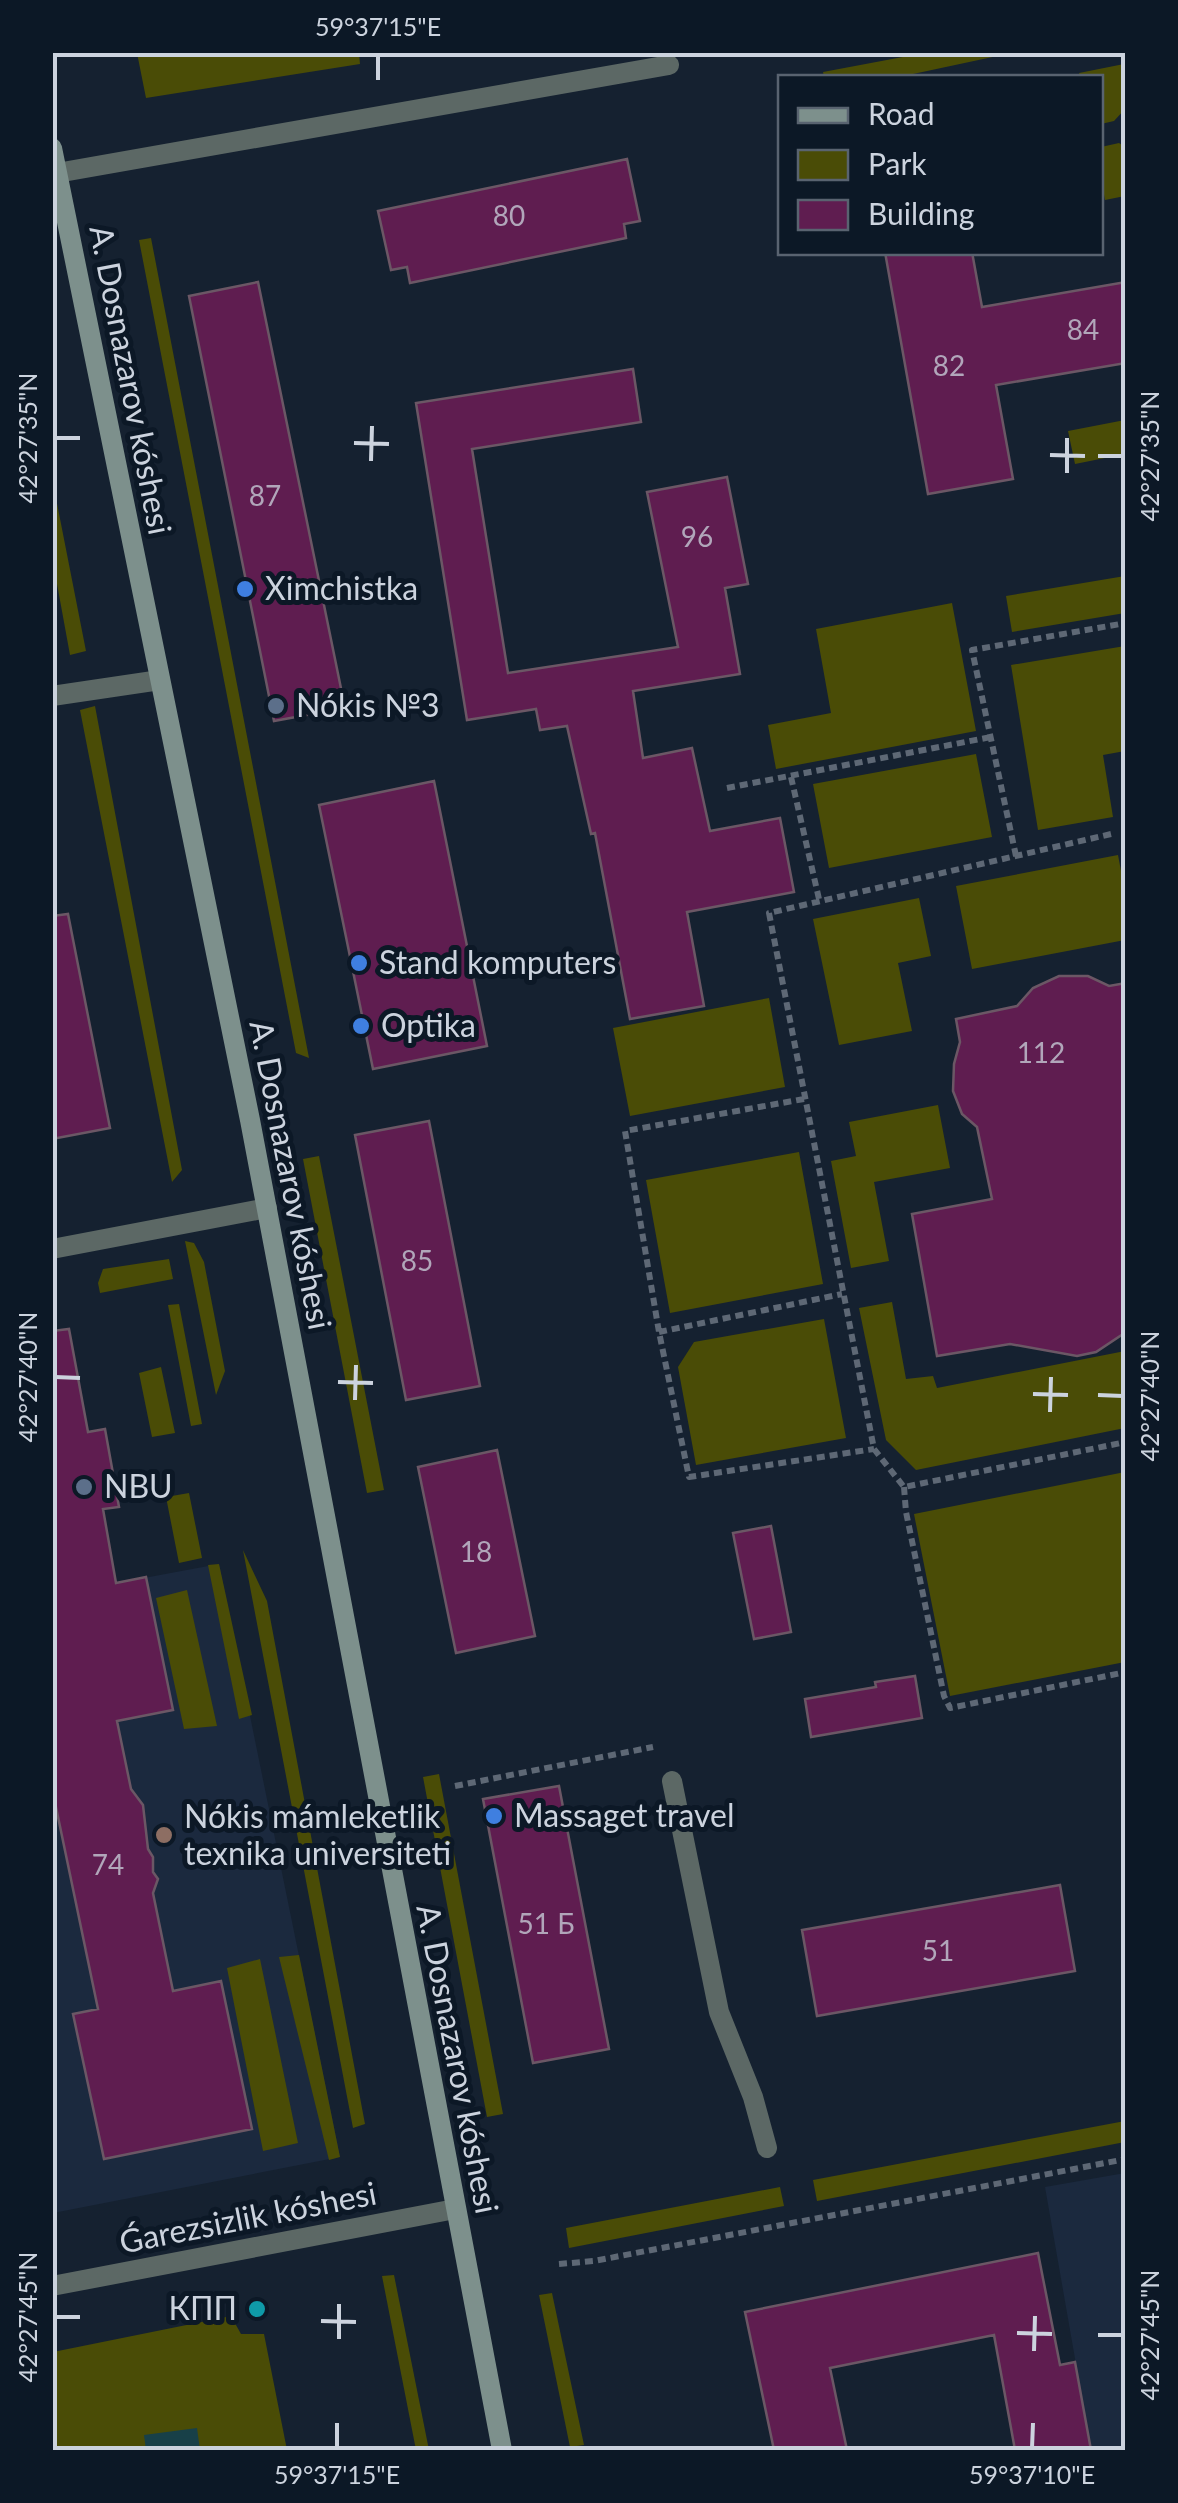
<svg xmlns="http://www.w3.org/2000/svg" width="1178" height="2503" font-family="Lato,sans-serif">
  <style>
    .built { fill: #1b293e }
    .green { fill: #4a4c06 }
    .water { fill: #184048 }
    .building { fill: #5f1d50; stroke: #6b5765; stroke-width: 2.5 }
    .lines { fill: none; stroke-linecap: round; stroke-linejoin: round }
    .path { stroke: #5e6875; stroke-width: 6; stroke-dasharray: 8 5; stroke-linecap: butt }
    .service { stroke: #5c6865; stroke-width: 20 }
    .minor { stroke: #5c6865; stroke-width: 20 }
    .secondary { stroke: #7d908c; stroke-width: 20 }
    .ticks { fill: none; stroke: #ccd3de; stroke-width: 4 }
    .shop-dot { fill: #3f7fe0; stroke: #0c1826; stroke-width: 4 }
    .service-dot { fill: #5c6f8a; stroke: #0c1826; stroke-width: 4 }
    .education-dot { fill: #8d6e63; stroke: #0c1826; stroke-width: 4 }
    .culture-dot { fill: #0f9aa8; stroke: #0c1826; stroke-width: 4 }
    .labels { text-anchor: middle; stroke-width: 10; stroke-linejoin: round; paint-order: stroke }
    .number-label { font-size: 28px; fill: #b1a6ba }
    .street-label { font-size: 32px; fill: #ccd3de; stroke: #0c1826 }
    .poi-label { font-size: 32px; fill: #ccd3de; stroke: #0c1826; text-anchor: start }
    .neatline { fill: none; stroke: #ccd3de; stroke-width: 4 }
    .ticks-label { font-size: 25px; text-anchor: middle; fill: #ccd3de }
  </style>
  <rect width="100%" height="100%" fill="#152130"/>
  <!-- built -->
  <path class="built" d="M219 1564 340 2157 53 2213V1595Z
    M1125 2173V2450H1091L1045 2187Z"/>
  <!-- green -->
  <path class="green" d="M1016 52 899 77H824L823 72 924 53Z
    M137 53H359L360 64 146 98Z
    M1124 64 1125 109 1114 121 1101 124 1100 78 1080 77 1079 73Z
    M1119 143 1125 147V196L1105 200 1101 178V147Z
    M151 238 309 1058 296 1053 139 240Z
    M1125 420V454L1075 464 1068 431Z
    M52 478 86 651 70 655 53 562Z
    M1125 576V613L1012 632 1006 596Z
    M952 603 976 731 776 769 768 725 831 713 816 629Z
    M1125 646V751L1103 755 1113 817 1038 830 1011 665Z
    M95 706 182 1170 172 1182 80 710Z
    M976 754 992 837 829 868 813 784Z
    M1118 855 1125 892V940L972 969 956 886Z
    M919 898 931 956 898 963 912 1031 839 1045 813 919Z
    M769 998 785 1087 630 1116 613 1028Z
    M938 1105 950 1168 874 1182 889 1261 851 1268 831 1161 856 1156 849 1122Z
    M799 1152 823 1284 670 1313 646 1180Z
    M319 1156 384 1490 367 1493 303 1159Z
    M185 1241 194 1243 204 1262 225 1371 216 1395Z
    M169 1259 173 1279 100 1293 98 1283 103 1269Z
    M892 1302 906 1379 933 1376 937 1388 1125 1351V1428L916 1470 886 1440 859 1308Z
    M179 1304 202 1424 191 1426 168 1305Z
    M824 1319 846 1438 696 1465 678 1367 694 1342Z
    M161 1367 175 1433 152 1437 139 1373Z
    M1125 1472V1662L950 1696 914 1514Z
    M189 1493 202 1558 179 1563 166 1497Z
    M243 1550 267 1601 365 2124 353 2128Z
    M219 1564 252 1715 239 1719 208 1565Z
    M187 1590 217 1726 184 1729 156 1598Z
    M439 1774 503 2114 487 2117 423 1777Z
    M299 1955 340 2157 329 2160 279 1957Z
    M260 1959 298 2143 263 2151 227 1968Z
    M1125 2121V2142L817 2201 813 2180Z
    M780 2187 784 2206 569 2248 566 2228Z
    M394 2275 429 2450H416L382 2276Z
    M552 2293 584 2445 570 2447 539 2295Z
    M231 2316 241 2334H264L287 2450H53V2352Z"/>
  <!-- water -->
  <path class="water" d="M197 2428 200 2450H146L144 2435Z"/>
  <!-- building -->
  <path class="building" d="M627 159 640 221 624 224 626 238 410 283 407 267 391 270 378 211Z
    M885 252H972L982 307 1126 282V363L996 385 1013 479 928 494Z
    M258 282 345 708 274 721 189 296Z
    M633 369 641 422 472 449 508 673 678 647 647 492 727 477 748 584 725 588 740 674 633 691 643 758 692 748 710 831 780 818 794 892 687 912 704 1006 630 1019 595 833 591 834 567 726 540 730 536 709 467 720 416 403Z
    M434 781 487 1046 373 1069 319 805Z
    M68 914 110 1128 52 1139V916Z
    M1059 976H1088L1109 986 1126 983V1332L1096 1352 1077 1356 1010 1344 937 1356 912 1214 992 1199 977 1127 962 1114 953 1091 954 1064 960 1042 956 1019 1017 1006 1033 988Z
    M429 1121 480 1386 406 1400 355 1135Z
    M69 1329 88 1432 105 1429 119 1507 103 1509 116 1583 146 1577 173 1710 117 1721 131 1789 143 1805 148 1849 153 1857V1872L158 1879 153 1893 173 1991 221 1981 252 2129 104 2159 73 2014 98 2009 52 1788V1331Z
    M497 1450 535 1636 456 1653 418 1467Z
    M771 1526 791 1632 754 1639 733 1533Z
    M915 1676 922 1718 811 1737 805 1699 876 1687 875 1682Z
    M559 1786 609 2049 533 2063 483 1799Z
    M1060 1885 1075 1971 817 2016 802 1930Z
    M1038 2253 1060 2365 1075 2362 1091 2450H1015L994 2335 830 2368 847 2450H774L745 2312Z"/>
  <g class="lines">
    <!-- path -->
    <path class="path" d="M791 777 819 899
      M727 788 991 737
      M1111 834 769 913 874 1449 904 1487 1126 1442
      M1016 856 972 650 1126 623
      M804 1099 625 1131 659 1332 689 1477 874 1449
      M659 1332 842 1294
      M904 1487 906 1512 944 1696 950 1708 1126 1672
      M455 1786 653 1747
      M559 2264 594 2261 1126 2159"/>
    <!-- service -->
    <path class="service" d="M57 173 669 65
      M672 1781 719 2012 753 2097 767 2148"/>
    <!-- minor -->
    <path class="minor" d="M52 696 160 680
      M52 1249 267 1208
      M52 2286 455 2209"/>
    <!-- secondary -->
    <path class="secondary" d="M52 148 250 1120 502 2450"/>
  </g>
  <!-- ticks -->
  <path class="ticks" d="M378 80V55M55 438H80M354 443 389 444M1050 455 1085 456M1098 456H1123M371 461 372 426M1067 473V438M55 1377 80 1378M338 1382 373 1383M1033 1394 1068 1395M1098 1395 1123 1396M355 1400 356 1365M1050 1412 1051 1377M55 2317H80M321 2321 356 2322M1017 2333 1052 2334M1098 2335H1123M339 2339V2304M1034 2351 1035 2316M337 2448V2423M1032 2448 1033 2423"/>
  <!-- markers -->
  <g class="shop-dot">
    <circle cx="245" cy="589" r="10"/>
    <circle cx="359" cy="963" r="10"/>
    <circle cx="361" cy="1026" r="10"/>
    <circle cx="494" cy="1816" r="10"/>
  </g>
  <g class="service-dot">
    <circle cx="276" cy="706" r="10"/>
    <circle cx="84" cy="1487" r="10"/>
  </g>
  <circle class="education-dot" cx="164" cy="1835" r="10"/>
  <circle class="culture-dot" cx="257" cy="2309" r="10"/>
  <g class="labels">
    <!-- number labels -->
    <g class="number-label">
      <text x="509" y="226">80</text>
      <text x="1083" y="340">84</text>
      <text x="949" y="376">82</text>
      <text x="265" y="506">87</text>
      <text x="697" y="547">96</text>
      <text x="1041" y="1063">112</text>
      <text x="417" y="1271">85</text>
      <text x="476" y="1562">18</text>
      <text x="108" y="1875">74</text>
      <text x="546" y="1934">51 Б</text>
      <text x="938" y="1961">51</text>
    </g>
    <!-- street labels -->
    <g class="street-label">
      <text transform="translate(130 380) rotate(79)" y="11">A. Dosnazarov kóshesi</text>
      <text transform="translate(290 1175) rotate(79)" y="11">A. Dosnazarov kóshesi</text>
      <text transform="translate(457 2059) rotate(79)" y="11">A. Dosnazarov kóshesi</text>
      <text transform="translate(248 2218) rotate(-11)" y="11">Ǵarezsizlik kóshesi</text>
    </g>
    <!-- poi labels -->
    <g class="poi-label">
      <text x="265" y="600">Ximchistka</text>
      <text x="296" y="717">Nókis №3</text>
      <text x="379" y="974">Stand komputers</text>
      <text x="381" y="1037">Optika</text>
      <text x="104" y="1498">NBU</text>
      <text x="514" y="1827">Massaget travel</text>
      <text x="184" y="1828">Nókis mámleketlik<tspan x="184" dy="37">texnika universiteti</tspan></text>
      <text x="237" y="2320" text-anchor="end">КПП</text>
    </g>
  </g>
  <!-- border -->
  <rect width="1178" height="2503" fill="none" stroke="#0c1826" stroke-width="110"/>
  <!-- legend -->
  <rect x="778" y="75" width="325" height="180" fill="#0c1826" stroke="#596370" stroke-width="2.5"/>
  <rect x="798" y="108" width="50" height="15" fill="#7d908c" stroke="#596370" stroke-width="2.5"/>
  <text x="868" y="125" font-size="30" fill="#ccd3de">Road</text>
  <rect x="798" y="150" width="50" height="30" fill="#4a4c06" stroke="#596370" stroke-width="2.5"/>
  <text x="868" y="175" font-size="30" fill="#ccd3de">Park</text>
  <rect x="798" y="200" width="50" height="30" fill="#5f1d50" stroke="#596370" stroke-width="2.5"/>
  <text x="868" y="225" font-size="30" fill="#ccd3de">Building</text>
  <rect x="55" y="55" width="1068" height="2393" class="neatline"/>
  <g class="ticks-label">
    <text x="378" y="36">59°37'15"E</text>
    <text transform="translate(28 438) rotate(-90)" y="9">42°27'35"N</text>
    <text transform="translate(1150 456) rotate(-90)" y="9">42°27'35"N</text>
    <text transform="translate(28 1377) rotate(-90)" y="9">42°27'40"N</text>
    <text transform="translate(1150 1396) rotate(-90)" y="9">42°27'40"N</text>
    <text transform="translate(28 2317) rotate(-90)" y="9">42°27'45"N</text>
    <text transform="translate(1150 2335) rotate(-90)" y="9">42°27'45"N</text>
    <text x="337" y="2484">59°37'15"E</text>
    <text x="1032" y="2484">59°37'10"E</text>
  </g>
</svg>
